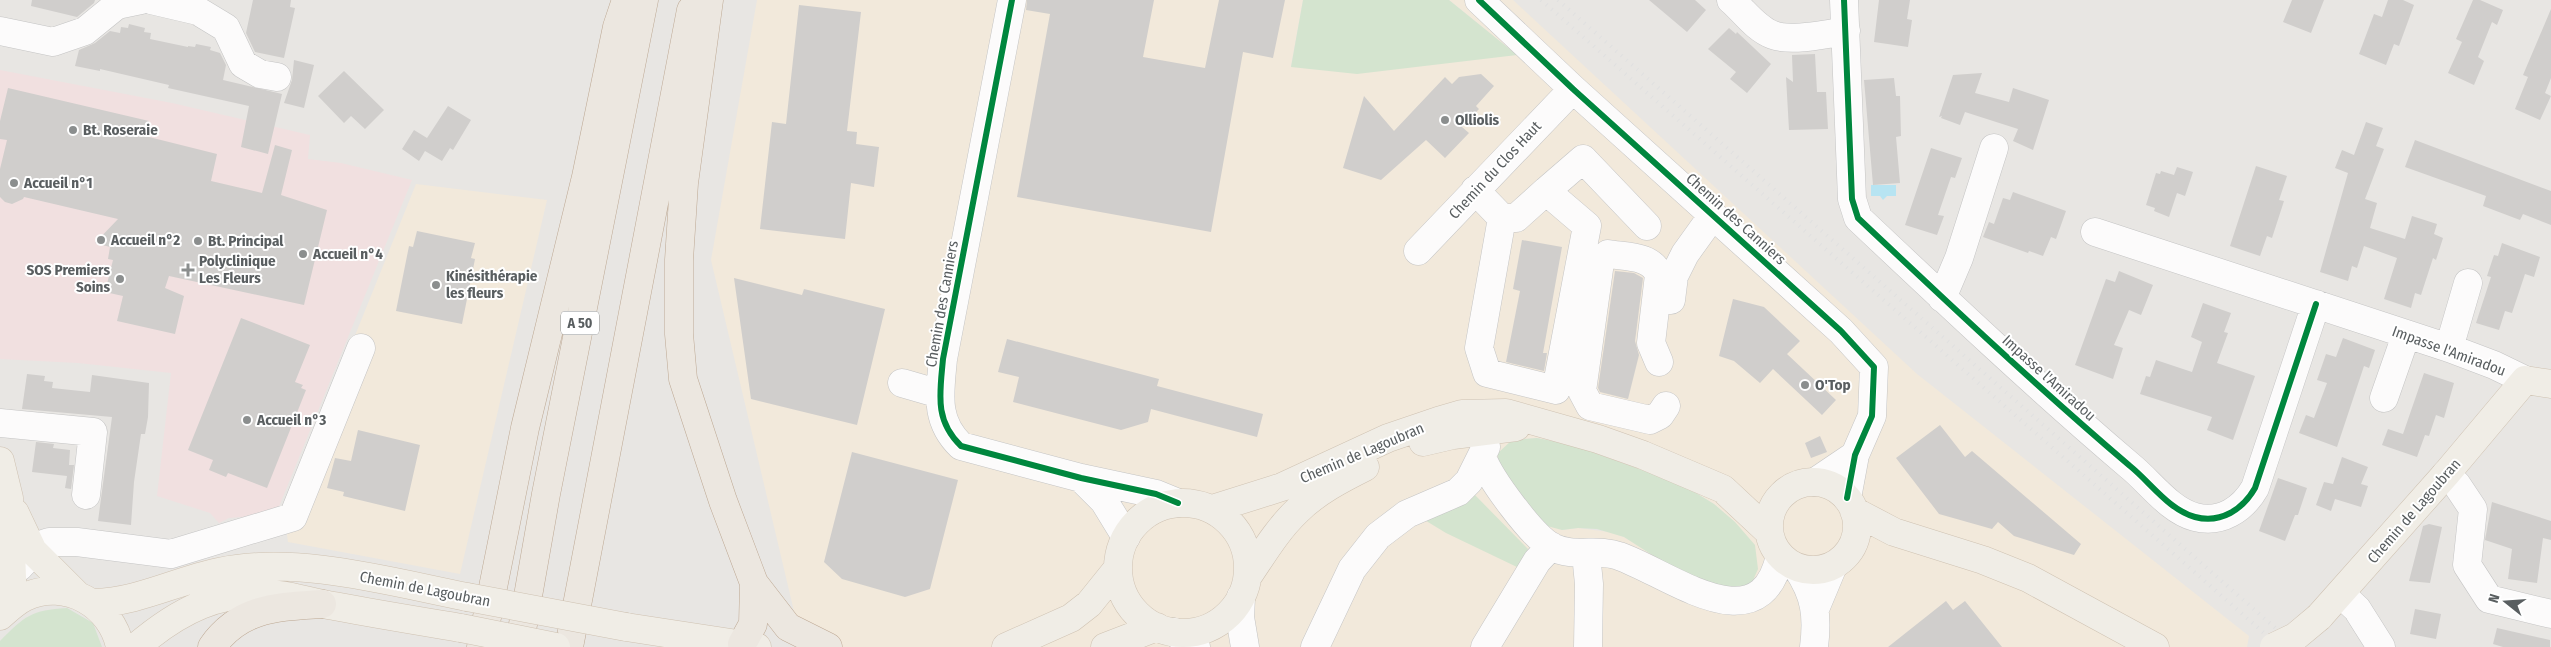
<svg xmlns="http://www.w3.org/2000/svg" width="2551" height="647" font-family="'Fira Sans Condensed',sans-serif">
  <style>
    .commercial { fill: #f2e9db; fill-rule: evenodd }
    .medical { fill: #f1e0e0 }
    .green { fill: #d4e4cf }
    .water { fill: #b7e4f2 }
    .building { fill: #d0cecc }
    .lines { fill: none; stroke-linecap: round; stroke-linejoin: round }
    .minor-casing { stroke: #c4c4c4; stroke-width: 29 }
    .major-casing { stroke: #cfc2b2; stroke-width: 29 }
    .highway-casing { stroke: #bda893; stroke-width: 29 }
    .minor { stroke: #fcfbfb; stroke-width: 28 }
    .major { stroke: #f0ede6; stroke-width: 28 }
    .highway { stroke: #ece7e0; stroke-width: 28 }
    .rail { stroke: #e0e0e0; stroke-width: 4; stroke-dasharray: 1 6; stroke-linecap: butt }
    .major-bridge-casing { stroke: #cfc2b2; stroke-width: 29; stroke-linecap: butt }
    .major-bridge { stroke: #f0ede6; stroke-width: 28 }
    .cycleway-casing { stroke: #fff; stroke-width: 9 }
    .cycleway { stroke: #00873e; stroke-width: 6 }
    .poi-dot { fill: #8b8e8e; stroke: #fff; stroke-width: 2 }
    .labels { text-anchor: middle; stroke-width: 4; stroke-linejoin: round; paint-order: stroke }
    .shield { fill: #fff; stroke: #8b8e90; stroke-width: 1 }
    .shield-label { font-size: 14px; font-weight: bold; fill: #595e60 }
    .poi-label { font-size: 15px; font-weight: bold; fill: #595e60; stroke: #fff; text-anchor: start }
    .street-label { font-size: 15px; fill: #595e60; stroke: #fff }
  </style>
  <rect width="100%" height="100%" fill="#e8e6e3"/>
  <!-- commercial -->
  <path class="commercial" d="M757 0H1303L1291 66 1517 55 1449 0H1513L1917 374 2249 636 2247 647H797V624L711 260ZM1537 438 1573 445 1683 485 1714 504 1735 522 1650 553 1624 537 1609 532 1578 528 1562 530 1512 440Z
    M416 184 547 200 460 574 288 542 284 512Z"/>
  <!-- medical -->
  <path class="medical" d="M0 70 172 103 310 135 308 159 341 163 412 180 276 514 229 518 219 523 210 513 157 496 171 373 78 363 0 359Z"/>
  <!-- green -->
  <path class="green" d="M1303 0H1449L1517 55 1357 74 1291 67Z
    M1537 438 1573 445 1683 485 1714 504 1735 522 1755 545 1758 569 1751 585 1732 594 1702 587 1624 537 1597 529 1578 528 1562 530 1547 526 1531 511 1498 461V453L1512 440Z
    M1475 495 1528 549 1519 568 1446 533 1423 519Z
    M67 608 93 623 102 647H0V641C25 616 31 610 67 608Z"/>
  <!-- water -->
  <path class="water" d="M1871 185H1896V196H1887L1883 200 1880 196H1871Z"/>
  <!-- building -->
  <path class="building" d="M32 0H95L94 3 77 17 31 6Z
    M253 0H291L290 7 295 8 284 58 255 52 246 33Z
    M1027 0H1154L1143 57 1205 68 1219 0H1285L1273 58 1243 52 1211 232 1017 197 1050 14 1026 10Z
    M1649 0H1695L1706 10 1687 32Z
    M1879 0H1910L1907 19 1912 20 1908 47 1874 42Z
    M2292 0H2324L2311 33 2283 22Z
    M2388 0H2403L2414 5 2399 46 2394 44 2386 65 2359 54 2374 14 2382 17Z
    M2473 0H2480L2503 10 2497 25 2492 22 2478 57 2484 61 2474 85 2448 73 2462 42 2456 39Z
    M799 5 861 12 847 131 857 132 856 144 879 147 874 187 851 183 845 239 760 229 772 122 786 124Z
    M2551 9V78L2545 93 2551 96 2540 120 2515 109 2528 77 2523 75Z
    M129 24 145 28 144 32 151 33 150 39 188 47V46L195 47 196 44 211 47 210 50 220 53 226 65 223 80 282 94 268 154 241 147 249 106 168 88 169 85 100 69V71L75 66 79 50 95 43 110 31 120 33 121 27 128 28Z
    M1729 28 1736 34 1737 32 1771 64 1747 93 1730 79 1736 72 1708 49Z
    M1815 54 1817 92H1826L1828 129 1789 130 1786 77 1793 82 1792 55Z
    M294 60 314 65 304 108 284 103 292 80Z
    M344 71 384 110 365 129 351 116 344 123 318 96Z
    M1982 73 1975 93 2009 102 2013 88 2049 100 2033 150 2013 141 2018 129 1965 112 1960 125 1941 118 1942 116 1939 117 1953 75Z
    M1481 74 1494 86 1476 106 1479 109 1462 127 1469 133 1445 158 1426 140 1381 180 1343 168 1364 96 1394 131 1445 77 1452 84 1459 77Z
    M1894 78 1896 96H1900L1901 136 1896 137 1900 183 1873 185 1864 80Z
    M8 88 149 121 145 136 217 154 211 181 262 193 275 145 292 150 281 195 327 210 304 305 169 276 165 288 184 296 175 334 117 321 123 296 105 292 113 260 108 259 110 247 95 243 118 219 24 197 23 199 12 204 5 202 0 197V169L7 140 0 139V121Z
    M448 106 471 120 453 150 450 148 442 161 425 151 419 161 402 149 414 130 427 138Z
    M2366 122 2383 128 2376 146 2384 149 2365 199 2377 203 2370 228 2405 239 2412 216 2437 224 2434 234 2443 238 2436 260 2433 258 2421 295 2415 293 2411 308 2384 299 2397 258 2364 246 2357 268 2352 266 2348 281 2320 272 2348 173 2335 168 2342 150 2354 155Z
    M2415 140 2551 191V225L2523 214 2520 220 2483 206 2486 196 2405 167Z
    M1931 148 1962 158 1955 178 1951 177 1938 215 1944 216 1937 235 1905 225Z
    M2256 166 2287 176 2279 200 2284 201 2272 238 2267 236 2260 256 2230 246Z
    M2177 167 2193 172 2185 196 2177 193 2169 217 2154 211 2155 208 2146 205 2156 173 2160 174 2161 171 2174 175Z
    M2013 192 2066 211 2056 239 2051 237 2043 256 2029 251 2028 253 1983 237 1989 222 1994 224 2003 198 2010 200Z
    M417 231 475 243 471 258 475 259 462 324 396 311 409 246 413 247Z
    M1522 240 1562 247 1543 353H1547L1544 371 1506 362 1520 291 1513 289Z
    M2502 243 2540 257 2534 277 2525 274 2512 313 2505 311 2499 330 2476 323 2491 277 2487 276 2494 255 2498 256Z
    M1615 271 1634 273 1643 278 1635 341 1639 355 1628 399 1600 392 1598 388Z
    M2119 271 2153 285 2141 315 2129 310 2114 345 2123 348 2113 379 2075 365 2106 279 2115 282Z
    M734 278 802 295 804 289 885 309 857 425 751 399Z
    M1733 299 1764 307 1800 341 1787 354 1836 400 1822 415 1773 369 1760 383 1734 361 1719 356Z
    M2203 303 2231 313 2224 332 2228 333 2217 363 2255 376 2233 440 2207 430 2212 417 2140 394 2146 376 2150 377 2156 360 2192 372 2202 342 2191 337Z
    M241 318 310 345 295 382 303 385 301 388 306 390 267 488 228 473 226 477 209 470 213 460 188 450Z
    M2343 338 2375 350 2369 368 2364 366 2337 447 2299 433 2306 415 2314 418 2327 383 2317 380 2326 354 2336 357Z
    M1007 339 1159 379 1157 386 1263 414 1257 437 1151 409 1148 422 1121 430 1013 402 1019 377 998 372Z
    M2424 373 2454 383 2444 418 2436 415 2429 436 2425 435 2417 457 2382 445 2388 429 2403 434Z
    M27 374 45 376 44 381 53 382 52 388 90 392 92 375 149 383 148 417 145 434H141L134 482 131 525 98 521 112 417 22 409Z
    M1940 425 1965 457 1972 451 2081 544 2074 555 2014 536 1998 522 1992 529 1939 514 1896 458Z
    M358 430 420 445 405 511 343 496 344 492 327 488 335 458 351 461Z
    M1820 436 1827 452 1811 458 1805 443Z
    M36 442 54 444 53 448 70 450 69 465H74L71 489 65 488 67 476 32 472Z
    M852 452 958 480 930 589 905 597 842 579 824 562Z
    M2342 457 2368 467 2361 484 2368 486 2361 507 2335 499 2331 511 2316 505 2324 482 2333 484Z
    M2278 478 2307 488 2298 515H2295L2285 541 2259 531Z
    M2492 502 2551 521V540L2543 538 2537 583 2508 579 2512 549 2485 540Z
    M2429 524 2442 527 2430 583 2409 581 2423 526Z
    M1946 601 1953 610 1965 601 2002 647H1888Z
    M2415 609 2441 614 2436 639 2410 634Z
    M2497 628 2550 640V647H2503L2493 644Z"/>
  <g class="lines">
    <!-- minor casing -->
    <g class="minor-casing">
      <path id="minor" d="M151 0 198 11 226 28 243 64 260 74 277 77
        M1012 0 943 359C940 393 934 420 961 446L1081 478 1156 494 1178 503
        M1479 0 1573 89 1841 331 1874 367 1872 416 1855 455 1847 498
        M1731 0C1744 11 1756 29 1773 35 1790 42 1828 34 1846 31
        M1844 0 1852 199 1858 218C1947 302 2036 386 2130 466 2150 482 2169 510 2195 517 2221 524 2243 509 2255 488L2316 304
        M0 31 53 42 85 31 117 5 141 0
        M1475 190 1502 218H1516L1546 191 1587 226 1556 390 1487 373 1479 348 1502 218
        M1546 191 1583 159 1647 226
        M2095 232 2449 348 2494 365 2525 380
        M1418 251 1573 89
        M1942 298 1959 258 1994 148
        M1671 300 1674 276 1685 254 1713 215
        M2449 348 2468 283
        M1659 362 1651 343 1659 275C1652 255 1626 257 1608 254L1600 262 1582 391 1590 406 1650 420 1660 415 1666 406
        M902 383 940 394
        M2384 398 2406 335
        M0 423 93 432 86 495
        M1482 457C1490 479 1532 536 1552 547 1573 558 1598 548 1619 556 1670 574 1760 647 1780 556
        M2446 474 2457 485 2473 509 2467 565 2489 599 2551 614
        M1081 478 1104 501 1126 537
        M1815 482 1855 455
        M1586 554 1589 584 1588 647
        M19 567 40 545 49 542H77L171 554 293 517 361 348
        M1797 568C1815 595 1818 615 1814 647
        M2341 594 2357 609 2381 647
        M1241 597 1240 617 1245 647
        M1815 609 1833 566
        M1174 632 1196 647
        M1315 647 1352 569 1378 536 1407 514 1458 492 1469 481 1486 447
        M1485 647 1537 561 1551 546"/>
    </g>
    <!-- major casing -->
    <g class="major-casing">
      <path id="major" d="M1423 442 1453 435 1516 427
        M0 461 9 498 13 604
        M1769 526a44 44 0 1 1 88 0a44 44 0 1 1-88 0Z
        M1118 568a65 65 0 1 1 130 0a65 65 0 1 1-130 0Z
        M1212 509 1282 487 1388 438 1438 421 1462 414 1506 413 1598 439 1643 455 1723 489 1769 532
        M1854 511 1894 532 1983 560 2028 578 2155 647
        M15 513 33 551 77 595
        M1248 576C1263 554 1277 530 1297 511 1316 492 1341 479 1365 467
        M94 603C138 602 176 581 219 572 296 555 391 582 467 597
        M0 616C8 609 15 602 25 597 66 578 112 605 120 647
        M2319 617 2446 474 2525 380 2551 384
        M626 627 757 647
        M136 647C178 611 221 588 278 595 296 597 315 603 334 606 376 614 419 621 461 628
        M1006 647 1071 618 1089 604 1118 568
        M1105 647 1157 627"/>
    </g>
    <!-- highway casing -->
    <g class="highway-casing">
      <path id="highway" d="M709 0 684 183 679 260V334L683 379 723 501 754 583 788 627 828 647
        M742 644 753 624 754 583
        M212 647C240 607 278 607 322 604
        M481 647 525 428 586 177 617 27 626 0
        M519 647 546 494 644 0
        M569 647 691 10"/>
    </g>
    <!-- minor -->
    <use href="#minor" class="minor"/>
    <!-- major -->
    <use href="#major" class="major"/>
    <!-- highway -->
    <use href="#highway" class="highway"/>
    <!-- rail -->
    <path class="rail" d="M1541 0 2280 647
      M1558 0 2297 647"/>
    <!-- major-bridge casing -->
    <g class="major-bridge-casing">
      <path id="major-bridge" d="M467 597 626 627
        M461 628 556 647
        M2274 647 2295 637 2319 617"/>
    </g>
    <!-- major-bridge -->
    <use href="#major-bridge" class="major-bridge"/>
    <!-- cycleway casing -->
    <g class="cycleway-casing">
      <path id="cycleway" d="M1012 0 943 359C940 393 934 420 961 446L1081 478 1156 494 1178 503
        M1479 0 1573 89 1841 331 1874 367 1872 416 1855 455 1847 498
        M1844 0 1852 199 1858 218C1947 302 2036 386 2130 466 2150 482 2169 510 2195 517 2221 524 2243 509 2255 488L2316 304"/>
    </g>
    <!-- cycleway -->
    <use href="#cycleway" class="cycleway"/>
  </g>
  <!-- markers -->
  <g class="poi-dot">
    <circle cx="1445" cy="120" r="5"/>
    <circle cx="73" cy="130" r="5"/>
    <circle cx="14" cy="183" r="5"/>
    <circle cx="101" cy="240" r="5"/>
    <circle cx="198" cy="241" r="5"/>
    <circle cx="303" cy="254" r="5"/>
    <path d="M185.5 262.5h5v5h5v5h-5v5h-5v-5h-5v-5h5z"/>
    <circle cx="120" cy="279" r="5"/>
    <circle cx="436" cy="285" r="5"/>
    <circle cx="1805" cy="385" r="5"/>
    <circle cx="247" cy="420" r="5"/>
  </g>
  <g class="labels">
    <!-- shield labels -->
    <rect class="shield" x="561" y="311.5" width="38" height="23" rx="4"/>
    <g class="shield-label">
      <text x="580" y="328">A 50</text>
    </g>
    <!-- poi labels -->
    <g class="poi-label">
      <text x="1455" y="125">Olliolis</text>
      <text x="83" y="135">Bt. Roseraie</text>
      <text x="24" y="188">Accueil n°1</text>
      <text x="111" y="245">Accueil n°2</text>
      <text x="208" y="246">Bt. Principal</text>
      <text x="313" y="259">Accueil n°4</text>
      <text x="199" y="266">Polyclinique<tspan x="199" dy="17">Les Fleurs</tspan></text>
      <text x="110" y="275" text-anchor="end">SOS Premiers<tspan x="110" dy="17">Soins</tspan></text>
      <text x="446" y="281">Kinésithérapie<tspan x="446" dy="17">les fleurs</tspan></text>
      <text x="1815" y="390">O'Top</text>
      <text x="257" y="425">Accueil n°3</text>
    </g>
    <!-- street labels -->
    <g class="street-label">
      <text transform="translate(1495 170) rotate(-47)" y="5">Chemin du Clos Haut</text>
      <text transform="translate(1736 219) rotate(42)" y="5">Chemin des Canniers</text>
      <text transform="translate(942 304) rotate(-80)" y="5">Chemin des Canniers</text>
      <text transform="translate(2449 351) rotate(20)" y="5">Impasse l'Amiradou</text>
      <text transform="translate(2049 378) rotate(42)" y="5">Impasse l'Amiradou</text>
      <text transform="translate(1362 453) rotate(-23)" y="5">Chemin de Lagoubran</text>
      <text transform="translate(2414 511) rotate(-49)" y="5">Chemin de Lagoubran</text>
      <text transform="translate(425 589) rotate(11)" y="5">Chemin de Lagoubran</text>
    </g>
  </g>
  <!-- north arrow -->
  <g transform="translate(2506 602) rotate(287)" stroke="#ffffff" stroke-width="4" paint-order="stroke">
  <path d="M0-4L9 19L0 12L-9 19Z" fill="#595e60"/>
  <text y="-8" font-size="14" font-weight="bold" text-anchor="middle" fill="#595e60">N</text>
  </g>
</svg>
